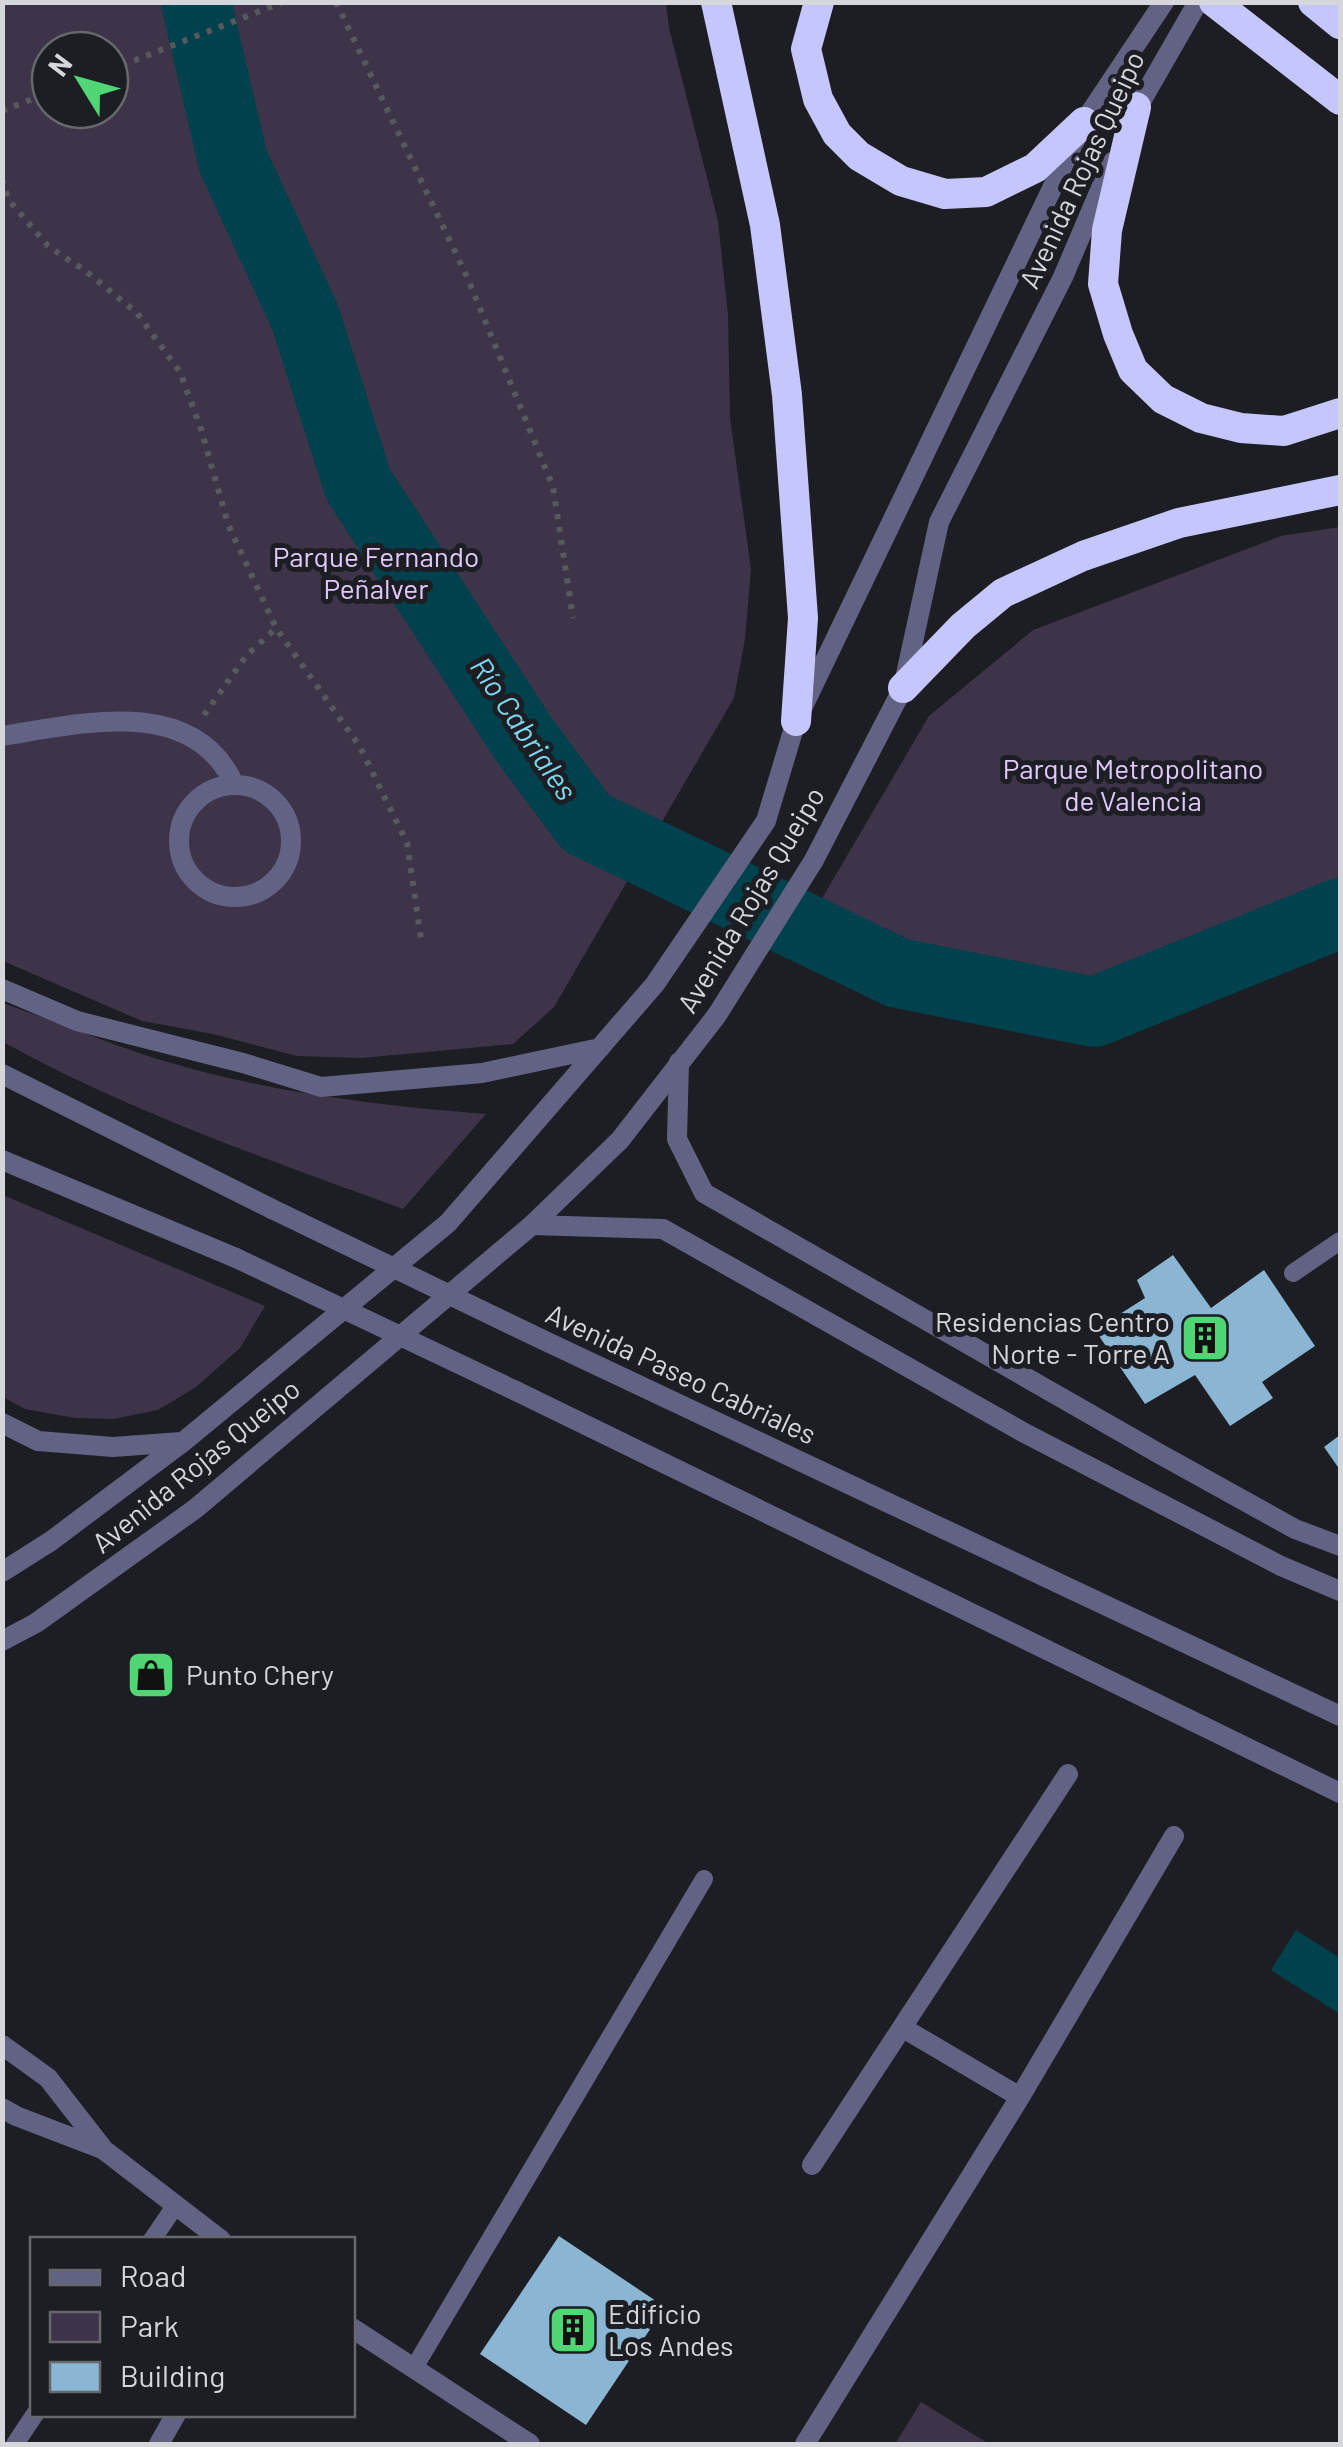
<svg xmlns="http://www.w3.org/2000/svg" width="1343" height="2447" font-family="Barlow,sans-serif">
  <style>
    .green { fill: #3e3449; fill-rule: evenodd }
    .water { fill: #00414e }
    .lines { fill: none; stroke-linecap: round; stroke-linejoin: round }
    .river { stroke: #00414e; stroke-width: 70 }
    .building { fill: #8ab5d3 }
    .path { stroke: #57595d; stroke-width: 6; stroke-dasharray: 5 8; stroke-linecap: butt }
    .service { stroke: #626285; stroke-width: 18 }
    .pedestrian { stroke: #626285; stroke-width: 20 }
    .minor { stroke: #626285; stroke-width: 20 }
    .tertiary { stroke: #626285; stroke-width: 20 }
    .motorway { stroke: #c5c6fb; stroke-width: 30 }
    .minor-bridge { stroke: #626285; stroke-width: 20 }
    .labels { text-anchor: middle; stroke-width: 10; stroke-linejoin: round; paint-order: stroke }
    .street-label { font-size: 28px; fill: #d5d7da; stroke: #1c1e23 }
    .park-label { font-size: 28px; fill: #e2c9fd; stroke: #1c1e23 }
    .poi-label { font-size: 28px; fill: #d5d7da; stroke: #1c1e23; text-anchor: start }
    .water-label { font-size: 30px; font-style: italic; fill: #7cd6ee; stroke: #1c1e23 }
  </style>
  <rect width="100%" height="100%" fill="#1c1e23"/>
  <!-- green -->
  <path class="green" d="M3 3H666L669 28 718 221 728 315 730 418 751 569 745 639 734 698 554 1007 513 1044 362 1058 297 1056 213 1034 142 1021 3 961ZM50 50H110V110H50Z
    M1340 527V885L1071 1017 854 961 800 936 929 716 1033 630 1281 536Z
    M3 1003C48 1019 93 1037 139 1053 251 1090 369 1105 486 1114L403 1209C267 1159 130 1112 3 1042Z
    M2 1195H3L265 1306 240 1348 196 1387 158 1410 113 1419 75 1418 25 1409 3 1397Z
    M921 2402 989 2444H895Z"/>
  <!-- water -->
  <path class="water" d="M1296 1930 1340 1958V2014L1271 1970Z"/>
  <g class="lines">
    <!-- river -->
    <path class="river" d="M196 2 233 161 305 317 358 484 523 738 586 823 898 973 1094 1012 1340 913"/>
  </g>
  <!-- building -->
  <path class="building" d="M1173 1255 1211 1308 1264 1270 1315 1346 1262 1382 1273 1398 1230 1426 1195 1375 1145 1404 1095 1330 1145 1298 1137 1280Z
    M1340 1435V1470L1324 1447Z
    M559 2236 665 2307 586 2425 480 2354Z"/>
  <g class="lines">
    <!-- path -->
    <path class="path" d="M336 2 468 279 553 487 573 618
      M110 70 283 2
      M2 111 50 92
      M2 179 8 199 48 246 87 272 137 313 180 372 201 429 228 524 276 628 360 747 407 843 421 939
      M204 715 246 656 276 628"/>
    <!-- service -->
    <path class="service" d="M1293 1273 1340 1241
      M152 2240 175 2206
      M414 2368 704 1879
      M15 2444 35 2414"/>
    <!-- pedestrian -->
    <path class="pedestrian" d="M2 736C79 724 193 694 234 784
      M179 841a56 56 0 1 1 112 0a56 56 0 1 1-112 0Z"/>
    <!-- minor -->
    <path class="minor" d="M679 1062 677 1139 704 1193 1158 1453 1295 1529 1340 1546
      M2 1074 272 1209
      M2 1160 236 1258
      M532 1225 663 1229 1021 1431 1281 1566 1340 1591
      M541 1339 1340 1716
      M516 1391 1340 1793
      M903 2028 1020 2097
      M2 2045 48 2078 104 2150 221 2240
      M2 2108 16 2116 102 2149
      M812 2165 1068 1774
      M352 2328 530 2444
      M159 2444 176 2414
      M805 2444 1020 2097 1174 1836"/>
    <!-- tertiary -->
    <path class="tertiary" d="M1132 117 1198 2
      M2 989 77 1021 243 1063 321 1087 482 1073 600 1048
      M2 1423 38 1441 113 1447 181 1442
      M2 1572 51 1541 183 1442 448 1223 655 984 766 821 796 721 1084 122 1164 2
      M2 1641 36 1623 195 1509 532 1225 620 1140 717 1015 814 860 903 688 939 522 1063 277 1112 162"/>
    <!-- motorway -->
    <path class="motorway" d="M716 2 765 225 787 395 803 618 796 721
      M819 2 806 49 818 99 837 134 859 156 901 181 945 194 986 192 1035 168 1084 122
      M1214 2 1340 100
      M1313 2 1340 24
      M1136 107 1107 230 1103 284 1118 334 1133 370 1163 399 1201 418 1241 428 1284 431 1340 413
      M903 688 963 626 1003 593 1083 556 1179 523 1340 490"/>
    <!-- minor-bridge -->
    <path class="minor-bridge" d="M272 1209 541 1339
      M236 1258 516 1391"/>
  </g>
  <!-- icons -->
  <defs>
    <g id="building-square" transform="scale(2.5)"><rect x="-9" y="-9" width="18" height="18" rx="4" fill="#50d674" stroke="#1c1e23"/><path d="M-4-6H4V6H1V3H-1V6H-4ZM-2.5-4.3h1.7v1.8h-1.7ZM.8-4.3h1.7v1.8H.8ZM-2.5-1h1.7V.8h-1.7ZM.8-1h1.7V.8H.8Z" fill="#111"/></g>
    <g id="shop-square" transform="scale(2.5)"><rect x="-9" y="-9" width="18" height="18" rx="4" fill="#50d674" stroke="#1c1e23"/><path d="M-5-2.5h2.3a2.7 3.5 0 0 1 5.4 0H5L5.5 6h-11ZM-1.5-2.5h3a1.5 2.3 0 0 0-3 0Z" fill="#111"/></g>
  </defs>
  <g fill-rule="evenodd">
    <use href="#building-square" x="1205" y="1338"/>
    <use href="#shop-square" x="151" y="1675"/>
    <use href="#building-square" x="573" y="2330"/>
  </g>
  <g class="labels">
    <!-- street labels -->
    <g class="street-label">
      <text transform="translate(1082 170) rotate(-65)" y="10">Avenida Rojas Queipo</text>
      <text transform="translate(751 900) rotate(-59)" y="10">Avenida Rojas Queipo</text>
      <text transform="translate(681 1374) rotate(25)" y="10">Avenida Paseo Cabriales</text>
      <text transform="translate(196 1466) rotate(-39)" y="10">Avenida Rojas Queipo</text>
    </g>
    <!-- park labels -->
    <g class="park-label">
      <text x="376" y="567">Parque Fernando<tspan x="376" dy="32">Peñalver</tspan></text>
      <text x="1133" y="779">Parque Metropolitano<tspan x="1133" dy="32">de Valencia</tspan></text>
    </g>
    <!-- poi labels -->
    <g class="poi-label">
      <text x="1170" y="1332" text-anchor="end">Residencias Centro<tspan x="1170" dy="32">Norte - Torre A</tspan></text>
      <text x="186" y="1685">Punto Chery</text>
      <text x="608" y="2324">Edificio<tspan x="608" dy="32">Los Andes</tspan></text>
    </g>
    <!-- water labels -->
    <g class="water-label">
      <text transform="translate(523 729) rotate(56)" y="10">Río Cabriales</text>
    </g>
  </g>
  <!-- border -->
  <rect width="1343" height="2447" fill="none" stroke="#d5d7da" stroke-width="10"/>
  <!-- legend -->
  <rect x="30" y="2237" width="325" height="180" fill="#1c1e23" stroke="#66686c" stroke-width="2.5"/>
  <rect x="50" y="2270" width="50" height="15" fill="#626285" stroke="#66686c" stroke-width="2.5"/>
  <text x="120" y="2287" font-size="30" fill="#d5d7da">Road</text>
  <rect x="50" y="2312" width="50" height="30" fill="#3e3449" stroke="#66686c" stroke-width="2.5"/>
  <text x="120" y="2337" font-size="30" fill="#d5d7da">Park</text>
  <rect x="50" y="2362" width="50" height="30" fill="#8ab5d3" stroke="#66686c" stroke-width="2.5"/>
  <text x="120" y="2387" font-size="30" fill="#d5d7da">Building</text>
  <!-- north arrow -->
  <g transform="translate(80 80) rotate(307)"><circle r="48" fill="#1c1e23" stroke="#66686c" stroke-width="2.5"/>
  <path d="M0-8L18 38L0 25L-18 38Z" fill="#50d674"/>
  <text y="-15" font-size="28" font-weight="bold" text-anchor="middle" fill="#d5d7da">N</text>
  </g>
</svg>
